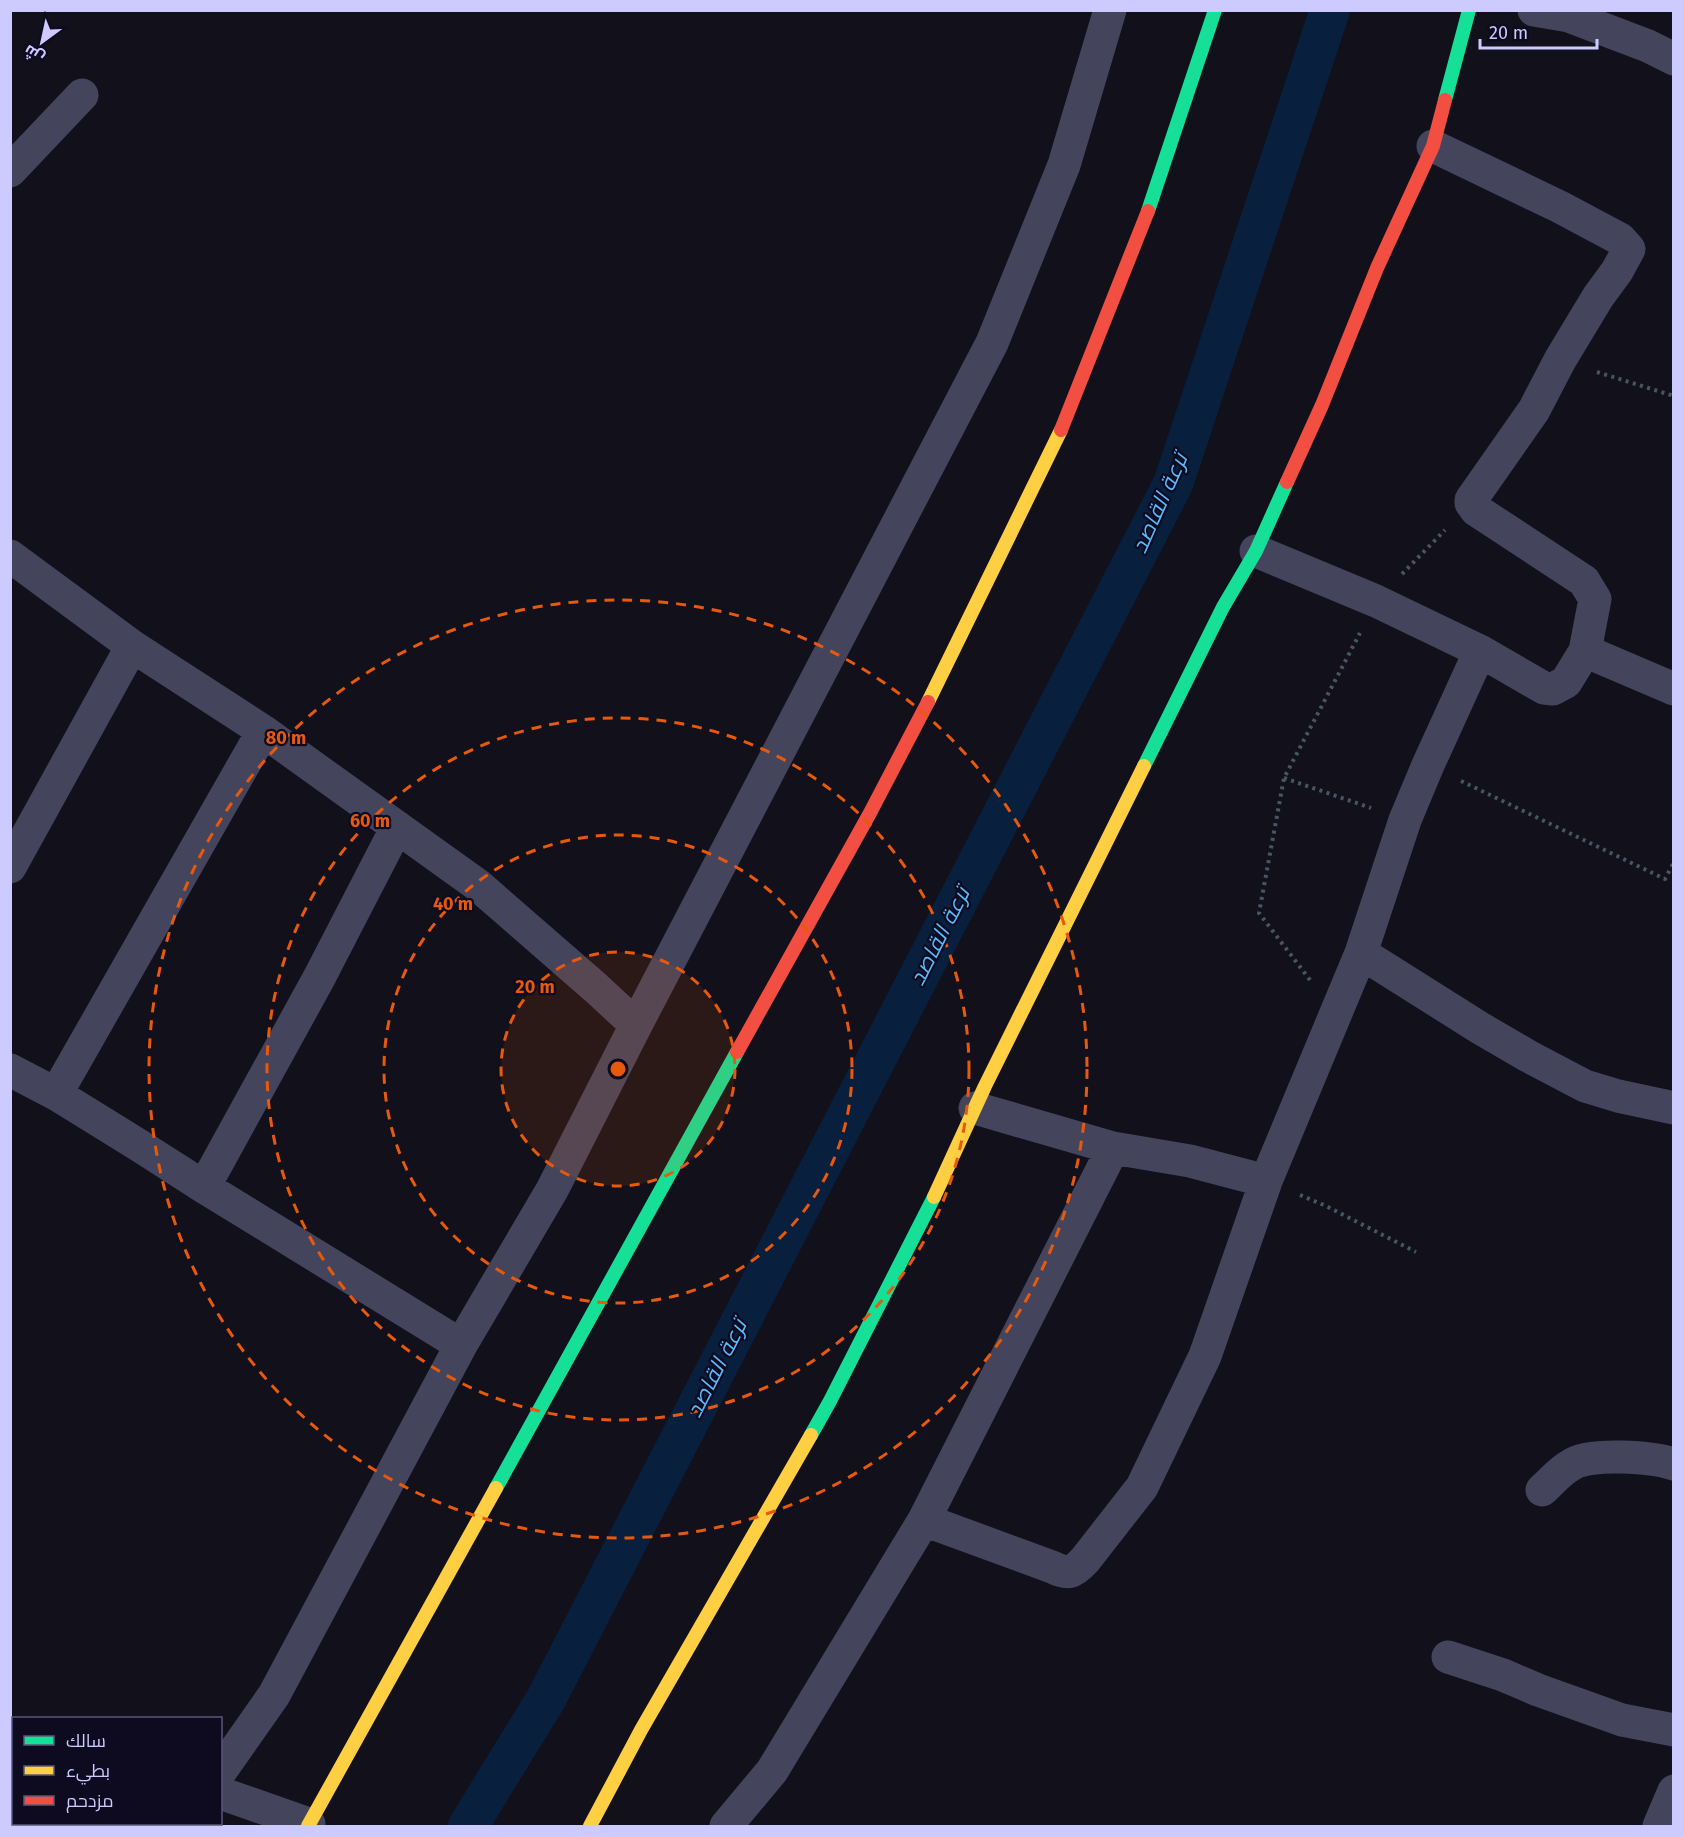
<svg xmlns="http://www.w3.org/2000/svg" width="1684" height="1837" font-family="'Fira Sans',Cairo,sans-serif">
  <style>
    .lines { fill: none; stroke-linecap: round; stroke-linejoin: round }
    .canal { stroke: #091f3e; stroke-width: 40 }
    .path { stroke: #465763; stroke-width: 4; stroke-dasharray: 3 4.5; stroke-linecap: butt }
    .street { stroke: #44455d; stroke-width: 33 }
    .fast { stroke: #16e098; stroke-width: 14 }
    .slow { stroke: #ffcf43; stroke-width: 14 }
    .jam { stroke: #f24e42; stroke-width: 14 }
    .ring { fill: none; stroke: #e8590c; stroke-width: 3; stroke-dasharray: 10 8 }
    .labels { text-anchor: middle; stroke-width: 4.5; stroke-linejoin: round; paint-order: stroke }
    .water-label { font-size: 22px; font-style: italic; fill: #58bbff; stroke: #0e0b20 }
    .centre { fill: #e8590c; stroke: #0e0b20; stroke-width: 3 }
    .ring-label { font-size: 18px; text-anchor: middle; font-weight: bold; fill: #e8590c; stroke: #0e0b20; stroke-width: 4.5; stroke-linejoin: round; paint-order: stroke }
  </style>
  <rect width="100%" height="100%" fill="#12101b"/>
  <g class="lines">
    <!-- canal -->
    <path class="canal" d="M468 1826 546 1699 1173 484 1330 10"/>
    <!-- path -->
    <path class="path" d="M1597 372 1674 396
      M1402 574 1445 530
      M1284 778 1371 808
      M1461 781 1665 879 1674 862
      M1310 980 1259 913 1284 778 1360 633
      M1300 1195 1326 1206 1416 1252"/>
    <!-- street -->
    <path class="street" d="M1534 10 1569 16 1648 46 1674 59
      M10 171 82 95
      M1256 551 1376 601 1480 651 1544 688 1553 689 1566 682 1585 651 1595 599 1584 581 1476 510 1471 503V500L1534 410 1560 360 1598 297 1617 271 1629 249 1620 239 1560 207 1433 146
      M10 556 132 646 263 731 479 886 596 988 636 1025
      M1585 651 1674 689
      M10 867 132 646
      M1361 953 1480 1028 1528 1056 1585 1086 1618 1096 1674 1108
      M10 1070 56 1094 140 1146 204 1187 461 1345
      M56 1094 263 731
      M975 1108 1113 1148 1190 1161 1266 1181
      M204 1187 319 978 397 827
      M1542 1490C1551 1482 1560 1471 1571 1465 1589 1452 1653 1457 1674 1464
      M924 1520 1052 1567C1068 1575 1073 1573 1085 1560L1142 1487 1205 1356 1266 1181 1361 953 1405 820 1428 765 1480 651
      M1448 1657 1503 1675 1538 1690 1622 1720 1674 1730
      M10 1765H14
      M220 1772 274 1695 461 1345 552 1190 636 1025 992 343 1064 165 1110 10
      M220 1793 309 1824
      M726 1826 772 1771 924 1520 1113 1148
      M1659 1826 1674 1791"/>
    <!-- fast -->
    <path class="fast" d="M1445 100 1469 10
      M1148 211 1215 10
      M1144 766 1223 607 1256 551 1287 482
      M811 1435 830 1401 934 1197
      M496 1488 737 1052"/>
    <!-- slow -->
    <path class="slow" d="M928 702 1061 430
      M934 1197 985 1086 1144 766
      M308 1826 496 1488
      M590 1826 641 1730 811 1435"/>
    <!-- jam -->
    <path class="jam" d="M1061 430 1148 211
      M1287 482 1322 405 1377 268 1433 146 1445 100
      M737 1052 870 813 928 702"/>
  </g>
  <!-- distance rings -->
  <circle cx="618" cy="1069" r="117" fill="#e8590c" fill-opacity=".12"/>
  <g class="ring">
    <circle cx="618" cy="1069" r="117"/>
    <circle cx="618" cy="1069" r="234"/>
    <circle cx="618" cy="1069" r="351"/>
    <circle cx="618" cy="1069" r="469"/>
  </g>
  <g class="labels">
    <!-- water labels -->
    <g class="water-label">
      <text transform="translate(1159 503) rotate(-66)" y="8">ترعة القاصد</text>
      <text transform="translate(939 936) rotate(-63)" y="8">ترعة القاصد</text>
      <text transform="translate(716 1368) rotate(-63)" y="8">ترعة القاصد</text>
    </g>
  </g>
  <circle cx="618" cy="1069" r="9" class="centre"/>
  <g class="ring-label">
    <text x="286" y="744">80 m</text>
    <text x="370" y="827">60 m</text>
    <text x="453" y="910">40 m</text>
    <text x="535" y="993">20 m</text>
  </g>
  <!-- border -->
  <rect width="1684" height="1837" fill="none" stroke="#cdcaff" stroke-width="24"/>
  <!-- legend -->
  <rect x="12" y="1717" width="210" height="108" fill="#0e0b20" stroke="#5a5779" stroke-width="1.5"/>
  <rect x="24" y="1736" width="30" height="9" fill="#16e098" stroke="#5a5779" stroke-width="1.5"/>
  <text x="66" y="1747" font-size="18" fill="#cdcaff">سالك</text>
  <rect x="24" y="1766" width="30" height="9" fill="#ffcf43" stroke="#5a5779" stroke-width="1.5"/>
  <text x="66" y="1777" font-size="18" fill="#cdcaff">بطيء</text>
  <rect x="24" y="1796" width="30" height="9" fill="#f24e42" stroke="#5a5779" stroke-width="1.5"/>
  <text x="66" y="1807" font-size="18" fill="#cdcaff">مزدحم</text>
  <!-- north arrow -->
  <g transform="translate(42 42) rotate(213)" stroke="#0e0b20" stroke-width="4.5" paint-order="stroke">
  <path d="M0-4.5L10 22L0 15L-10 22Z" fill="#cdcaff"/>
  <text y="-9" font-size="16" font-weight="bold" text-anchor="middle" fill="#cdcaff">ش</text>
  </g>
  <!-- scale -->
  <path d="M1480 39v9h117v-9" fill="none" stroke="#cdcaff" stroke-width="3"/>
  <text x="1489" y="39" font-size="18" fill="#cdcaff" stroke="#0e0b20" stroke-width="4.5" paint-order="stroke">20 m</text>
</svg>
